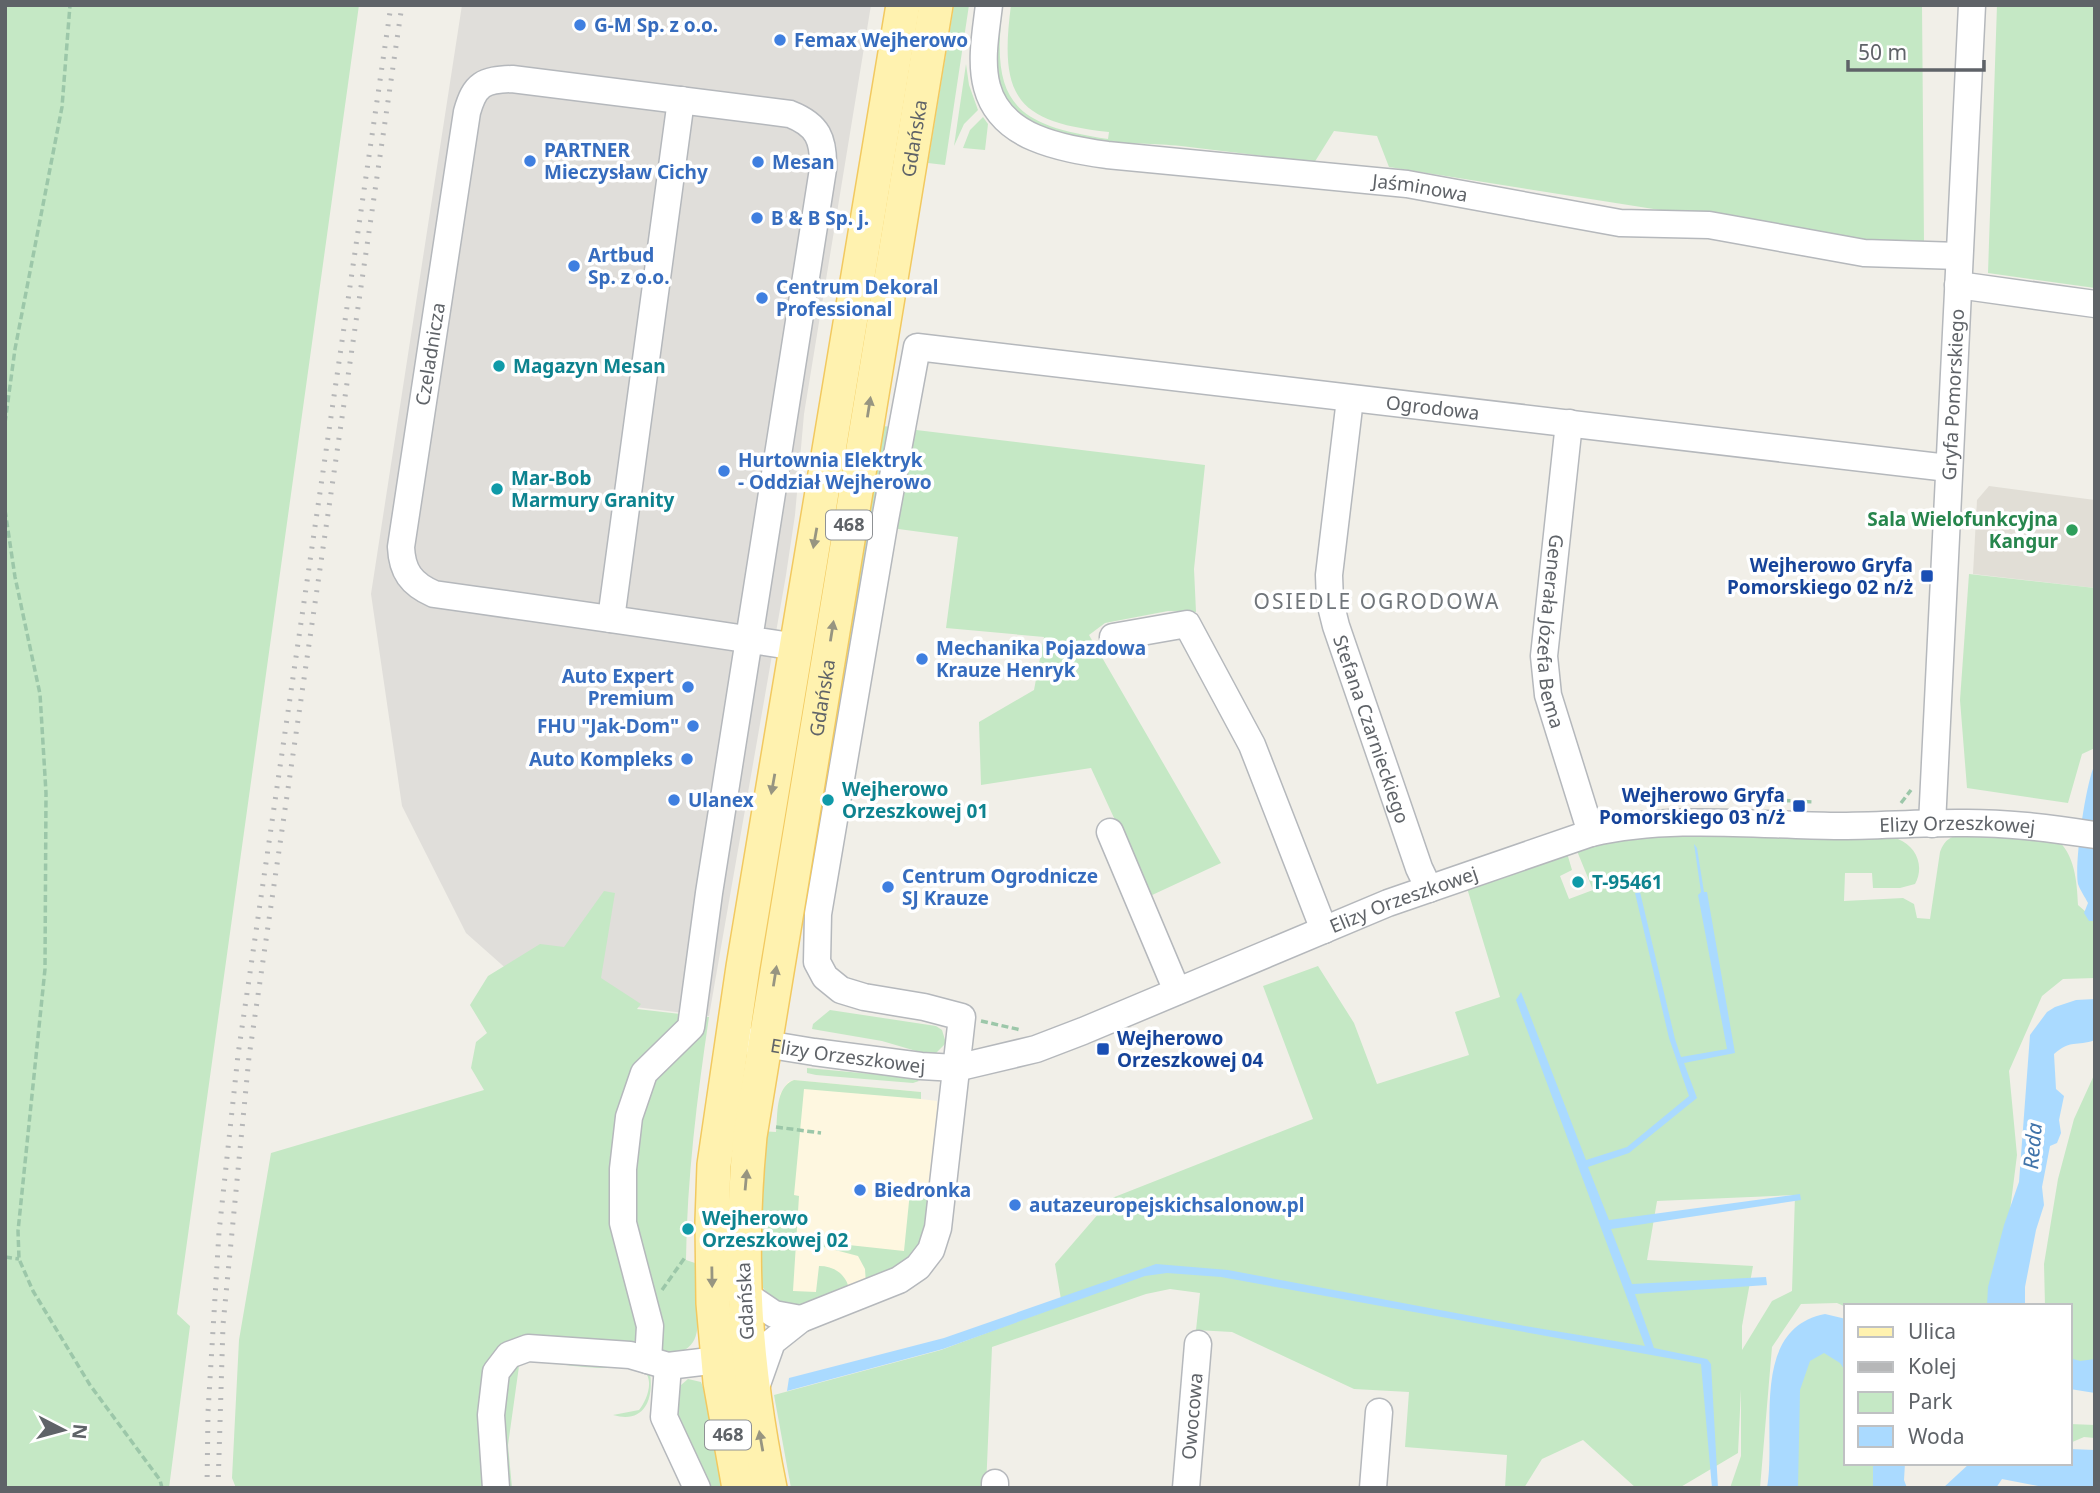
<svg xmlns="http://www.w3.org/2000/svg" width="2100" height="1493" font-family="'Noto Sans',sans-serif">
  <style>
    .commercial { fill: #fef7e0 }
    .industrial { fill: #e0deda }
    .education { fill: #e1ded6 }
    .green { fill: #c5e8c5; fill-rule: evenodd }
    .water { fill: #aadaff }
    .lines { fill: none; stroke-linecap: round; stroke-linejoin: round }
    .minor-casing { stroke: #b5b8bc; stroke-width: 29 }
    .major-casing { stroke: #f2c960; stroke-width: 36 }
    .path { stroke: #9cc7a9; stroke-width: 3.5; stroke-dasharray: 7 3.5; stroke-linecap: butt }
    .minor { stroke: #fff; stroke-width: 26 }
    .major { stroke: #fff2af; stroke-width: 33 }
    .rail { stroke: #b6b7b8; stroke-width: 5; stroke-dasharray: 2 9; stroke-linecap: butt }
    .oneway { fill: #979581 }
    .shop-dot { fill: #3f7fe0; stroke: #fff; stroke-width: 2.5 }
    .culture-dot { fill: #0f9aa8; stroke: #fff; stroke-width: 2.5 }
    .leisure-dot { fill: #2e9e5b; stroke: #fff; stroke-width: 2.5 }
    .transit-dot { fill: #1a4fb4; stroke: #fff; stroke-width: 2.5 }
    .labels { text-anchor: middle; stroke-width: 7; stroke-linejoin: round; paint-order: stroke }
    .shield { fill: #fff; stroke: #8f9295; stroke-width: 2 }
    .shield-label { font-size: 18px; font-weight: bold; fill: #5f6368 }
    .shop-label { font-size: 19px; font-weight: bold; fill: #366cbe; stroke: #fff; text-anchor: start }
    .street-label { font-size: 19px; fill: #5f6368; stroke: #fff }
    .culture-label { font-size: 19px; font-weight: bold; fill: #0d838f; stroke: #fff; text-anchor: start }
    .leisure-label { font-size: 19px; font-weight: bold; fill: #27864d; stroke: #fff; text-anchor: end }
    .transit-label { font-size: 19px; font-weight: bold; fill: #164399; stroke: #fff; text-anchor: end }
    .neighbourhood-label { font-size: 21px; letter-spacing: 2px; fill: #70757a; stroke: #fff }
    .water-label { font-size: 21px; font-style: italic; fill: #4174aa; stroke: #fff }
  </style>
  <rect width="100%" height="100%" fill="#f1efe8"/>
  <!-- commercial -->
  <path class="commercial" d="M794 1080 921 1092V1099L937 1101 938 1130 934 1194 908 1262 803 1307 754 1257 762 1131 776 1132 780 1094 788 1082Z"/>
  <!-- industrial -->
  <path class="industrial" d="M462 5H871L804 414 795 515 786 575 709 1016 536 995 466 933 402 806 371 594Z"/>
  <!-- education -->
  <path class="education" d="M1989 486 2095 500V588L1973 574 1977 500Z"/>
  <!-- green -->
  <path class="green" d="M5 5H359L177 1314 190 1326 169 1488H5Z
    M954 5H969L945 165 928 163Z
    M999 5H1003C990 103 1014 125 1108 139L1109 132C1016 122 999 97 1011 5H1922L1924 243 1913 250 1389 167 1377 136 1334 131 1314 163C1270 157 1225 151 1181 146 1133 141 1054 148 1017 112 988 85 996 40 999 5Z
    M1997 5H2095V288L1988 273Z
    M966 64 969 85 978 110 964 124 954 146Z
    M983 117 988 124 985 150 963 148 970 130Z
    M883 426 1205 465 1194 569 1196 612 1168 611 1105 623 1089 635 1221 863 1150 896 1091 768 981 785 979 722 1034 690 1044 637 946 628 958 537 891 528 844 684 829 773 835 714Z
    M1969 574 2095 588V748L2082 754 2068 803 1967 788 1960 700Z
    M1665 834 1898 839C1916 846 1925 866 1915 884L1900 888H1873L1872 873H1845L1844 901 1903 898 1914 904 1917 918 1930 919 1940 852C1945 839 1951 836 1964 834L2055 838C2075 853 2077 882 2078 905L2095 920V978L2063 979 2042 996 2009 1071 2017 1155 1998 1306 1846 1307 1837 1303 1801 1304 1772 1347 1760 1488H1730L1741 1456V1389L1738 1453 1679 1488H1636L1583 1440 1542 1459 1524 1488H1505L1507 1455 1405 1447 1409 1392 1354 1389 1232 1332 1196 1330 1200 1293 1170 1289 1146 1294 992 1347 986 1488H791L774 1395 941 1350 1062 1305 1055 1264 1112 1198 1313 1119 1263 986 1318 966 1354 1023 1377 1084 1469 1055 1455 1012 1500 997 1467 888 1567 853 1572 870 1560 876 1569 899 1593 890 1577 851 1629 837ZM1795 1195 1792 1291 1772 1301 1742 1350V1326L1753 1266 1647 1260 1657 1201Z
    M604 891 615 893 601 978 641 1004 637 1009 689 1015 623 1130 640 1344 505 1352 489 1488H236L232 1478 239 1340 271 1153 484 1090 471 1068 476 1042 487 1033 470 1005 488 976 540 944 564 947Z
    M830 1010 936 1026 942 1030 946 1043 935 1054 923 1053 882 1041 812 1029 813 1024Z
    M699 1016 709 1017C697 1098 687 1178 686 1260L695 1263C696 1281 703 1327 693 1342 687 1351 679 1353 669 1355L661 1349 636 1256 632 1141 643 1087Z
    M807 1068 915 1078 919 1081 913 1083 816 1075 807 1073Z
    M2095 1073V1382L2070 1379V1306H2045L2044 1264 2058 1179 2074 1119Z
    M794 1080 921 1092V1099L804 1089 794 1195 799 1196 793 1291 816 1292 819 1266C833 1266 845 1273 849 1288 817 1305 786 1321 760 1284L762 1131 776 1132C778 1115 775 1087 794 1080Z
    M910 1192 934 1194 929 1219 917 1254 866 1285 865 1269 858 1256 820 1246 821 1242 904 1251Z
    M1846 1344V1463H1878L1875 1488H1792L1801 1350Z
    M519 1355 649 1368C655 1395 647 1425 613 1415L639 1410C647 1401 657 1375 639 1368 631 1365 620 1368 612 1368 582 1369 549 1362 520 1359L508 1445 512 1488H499L505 1365Z
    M688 1379 701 1382 707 1398 722 1488H701L678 1440 674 1391Z
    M2070 1424 2095 1425V1438L2084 1437 2070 1443Z"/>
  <!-- water -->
  <path class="water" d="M2095 764V921H2089L2084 913 2088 903C2085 897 2080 890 2078 884 2074 864 2086 781 2095 764Z
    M1694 844 1697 848 1704 892H1707L1735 1053 1684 1063 1697 1098 1629 1153 1588 1167 1609 1220 1800 1194 1801 1200 1611 1229 1632 1284 1766 1277 1767 1285 1635 1294 1654 1348 1707 1359 1711 1364 1718 1488H1712L1701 1364 1221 1277 1167 1273 1145 1276 943 1349 787 1391 789 1378 944 1338 1156 1264 1228 1270 1525 1326 1645 1346 1516 1000 1521 992 1586 1160 1627 1147 1689 1096 1669 1038 1635 893 1640 892 1675 1039 1681 1057 1727 1049 1698 895 1701 892Z
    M2095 999V1040C2076 1047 2071 1039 2054 1054L2056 1089 2064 1096 2059 1120 2061 1133 2057 1143 2050 1146 2042 1187 2044 1205 2036 1230 2025 1287V1306H1987L1988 1287 2004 1225 2019 1182 2030 1035 2047 1012 2055 1007 2076 1000Z
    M1825 1314 1846 1319V1372L1840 1363 1824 1353 1810 1361 1800 1390 1798 1488H1767C1777 1434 1748 1329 1825 1314Z
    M2070 1358 2080 1361 2095 1359V1393L2070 1389Z
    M2070 1449 2095 1450V1488H2048L2002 1479 1996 1488H1943L1970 1463H2070Z
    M1873 1463H1905L1904 1480 1907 1488H1873Z"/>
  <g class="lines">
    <!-- minor casing -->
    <g class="minor-casing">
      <g id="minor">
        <path id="s1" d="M989 5C986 31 980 61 987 87 1001 139 1061 148 1107 155L1407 184 1620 223 1709 225 1864 253 1959 256"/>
        <path d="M1958 285 2095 304"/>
        <path id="s2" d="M1350 399 1329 575 1330 602 1336 626 1419 868 1429 889"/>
        <path id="s3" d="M1569 423 1544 656 1548 695 1591 833"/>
        <path d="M611 619 681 100"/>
        <path d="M1113 637 1187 624 1252 745 1324 930"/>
        <path id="s4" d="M1932 824 1972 5"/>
        <path d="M1110 832 1177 991"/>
        <path id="s5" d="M747 1041 814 1052 921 1066 956 1068 1036 1049 1083 1031 1388 903 1591 833C1669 815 1755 825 1835 826 1876 826 1916 823 1957 823 2003 822 2049 828 2095 835"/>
        <path d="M743 1293 774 1314 801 1319"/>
        <path d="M648 1360 650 1326 623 1223V1169L629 1117 644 1073 691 1027 709 893 823 169C824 139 818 125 790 114L512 79C483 80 475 84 467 112L401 547C402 571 411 584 434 594 555 611 676 628 797 647"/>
        <path d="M668 1366 664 1417 697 1488"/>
        <path id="s6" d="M755 1390 772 1342 801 1319 899 1280 918 1267 931 1250 938 1228 962 1017 924 1007 864 997 841 990 825 977 817 962 818 914 884 525 917 347 1948 468"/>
        <path d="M496 1488 491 1415 496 1372 509 1355 528 1348 630 1355 668 1366 718 1360"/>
        <path d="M995 1488V1483"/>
        <path id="s7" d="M1186 1488 1198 1344"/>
        <path d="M1373 1488 1379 1412"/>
      </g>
    </g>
    <!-- major casing -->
    <g class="major-casing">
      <g id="major">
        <path d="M739 1488 720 1382 713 1303 712 1222 714 1165 743 967 903 5"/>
        <path id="s8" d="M770 1488C745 1366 738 1260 750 1136L936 5"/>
      </g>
    </g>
    <!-- path -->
    <path class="path" d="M5 423 15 349 62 107 70 5
      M5 510 15 577 40 694 46 793 45 969 18 1231 19 1259 33 1291 90 1385 160 1480 162 1488
      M1752 799 1814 802
      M1901 803 1911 790
      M981 1021 1021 1030
      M776 1127 821 1133
      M5 1257 19 1259
      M662 1290 686 1256"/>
    <!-- minor -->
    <use href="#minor" class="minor"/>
    <!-- major -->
    <use href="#major" class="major"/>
    <!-- rail -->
    <path class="rail" d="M207 1488 208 1412 219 1232 238 1055 391 5
      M218 1488 223 1325 249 1057 402 5"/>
  </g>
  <!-- one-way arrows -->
  <defs><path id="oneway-solid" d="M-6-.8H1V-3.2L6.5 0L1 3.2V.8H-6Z" transform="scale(1.75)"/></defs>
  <g class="oneway">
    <use href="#oneway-solid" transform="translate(869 407) rotate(-81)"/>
    <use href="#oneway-solid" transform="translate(815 538) rotate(100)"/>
    <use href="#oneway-solid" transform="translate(832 631) rotate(-81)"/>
    <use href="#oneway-solid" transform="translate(773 784) rotate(100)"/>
    <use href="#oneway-solid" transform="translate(775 976) rotate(-81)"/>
    <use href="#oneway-solid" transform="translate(746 1180) rotate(-85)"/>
    <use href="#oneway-solid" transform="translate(712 1277) rotate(89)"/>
    <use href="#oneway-solid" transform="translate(761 1441) rotate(-100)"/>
  </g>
  <!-- markers -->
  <g class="shop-dot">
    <circle cx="580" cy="25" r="7"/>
    <circle cx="780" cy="40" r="7"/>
    <circle cx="530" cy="161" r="7"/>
    <circle cx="758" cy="162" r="7"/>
    <circle cx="757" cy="218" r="7"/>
    <circle cx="574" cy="266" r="7"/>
    <circle cx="762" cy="298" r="7"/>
    <circle cx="724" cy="471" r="7"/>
    <circle cx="922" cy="659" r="7"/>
    <circle cx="688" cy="687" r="7"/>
    <circle cx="693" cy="726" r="7"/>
    <circle cx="687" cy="759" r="7"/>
    <circle cx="674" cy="800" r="7"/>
    <circle cx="888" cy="887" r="7"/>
    <circle cx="860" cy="1190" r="7"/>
    <circle cx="1015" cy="1205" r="7"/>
  </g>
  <g class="culture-dot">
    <circle cx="499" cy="366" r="7"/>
    <circle cx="497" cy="489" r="7"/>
    <circle cx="828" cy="800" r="7"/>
    <circle cx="1578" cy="882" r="7"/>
    <circle cx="688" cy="1229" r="7"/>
  </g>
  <circle class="leisure-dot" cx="2072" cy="530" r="7"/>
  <g class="transit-dot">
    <rect x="1920" y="569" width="14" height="14" rx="3.5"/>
    <rect x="1792" y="799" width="14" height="14" rx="3.5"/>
    <rect x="1096" y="1042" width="14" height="14" rx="3.5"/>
  </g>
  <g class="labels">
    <!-- shield labels -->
    <g class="shield">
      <rect x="826" y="510.5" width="46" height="29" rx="5"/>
      <rect x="705" y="1420.5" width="46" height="29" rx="5"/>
    </g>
    <g class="shield-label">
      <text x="849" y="531">468</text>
      <text x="728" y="1441">468</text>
    </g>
    <!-- shop labels -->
    <g class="shop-label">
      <text x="594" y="32">G-M Sp. z o.o.</text>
      <text x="794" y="47">Femax Wejherowo</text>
      <text x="544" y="157">PARTNER<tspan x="544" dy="22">Mieczysław Cichy</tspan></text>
      <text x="772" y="169">Mesan</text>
      <text x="771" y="225">B &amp; B Sp. j.</text>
      <text x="588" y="262">Artbud<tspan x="588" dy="22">Sp. z o.o.</tspan></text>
      <text x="776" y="294">Centrum Dekoral<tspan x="776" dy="22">Professional</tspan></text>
      <text x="738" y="467">Hurtownia Elektryk<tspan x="738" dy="22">- Oddział Wejherowo</tspan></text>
      <text x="936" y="655">Mechanika Pojazdowa<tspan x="936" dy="22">Krauze Henryk</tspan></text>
      <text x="674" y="683" text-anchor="end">Auto Expert<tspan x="674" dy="22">Premium</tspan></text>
      <text x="679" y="733" text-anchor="end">FHU "Jak-Dom"</text>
      <text x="673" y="766" text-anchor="end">Auto Kompleks</text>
      <text x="688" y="807">Ulanex</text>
      <text x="902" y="883">Centrum Ogrodnicze<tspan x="902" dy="22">SJ Krauze</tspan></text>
      <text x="874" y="1197">Biedronka</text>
      <text x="1029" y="1212">autazeuropejskichsalonow.pl</text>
    </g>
    <!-- street labels -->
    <g class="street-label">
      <text dy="7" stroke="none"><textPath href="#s8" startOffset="1365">Gdańska</textPath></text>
      <text dy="7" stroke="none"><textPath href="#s1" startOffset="544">Jaśminowa</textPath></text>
      <text transform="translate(430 354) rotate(-81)" y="7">Czeladnicza</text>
      <text dy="7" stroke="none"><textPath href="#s4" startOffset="430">Gryfa Pomorskiego</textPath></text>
      <text dy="7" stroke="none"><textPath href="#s6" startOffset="1778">Ogrodowa</textPath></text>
      <text dy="7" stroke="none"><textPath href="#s3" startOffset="210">Generała Józefa Bema</textPath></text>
      <text dy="7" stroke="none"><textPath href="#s8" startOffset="798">Gdańska</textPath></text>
      <text dy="7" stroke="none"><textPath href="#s2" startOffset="338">Stefana Czarnieckiego</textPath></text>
      <text dy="7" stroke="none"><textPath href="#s5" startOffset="1256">Elizy Orzeszkowej</textPath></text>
      <text dy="7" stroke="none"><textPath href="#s5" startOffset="690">Elizy Orzeszkowej</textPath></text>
      <text dy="7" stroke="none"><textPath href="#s5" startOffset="102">Elizy Orzeszkowej</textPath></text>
      <text transform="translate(745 1301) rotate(-93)" y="7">Gdańska</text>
      <text dy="7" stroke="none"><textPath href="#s7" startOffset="72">Owocowa</textPath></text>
    </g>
    <!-- culture labels -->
    <g class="culture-label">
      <text x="513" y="373">Magazyn Mesan</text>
      <text x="511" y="485">Mar-Bob<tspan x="511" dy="22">Marmury Granity</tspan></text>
      <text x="842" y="796">Wejherowo<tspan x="842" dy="22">Orzeszkowej 01</tspan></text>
      <text x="1592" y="889">T-95461</text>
      <text x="702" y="1225">Wejherowo<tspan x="702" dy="22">Orzeszkowej 02</tspan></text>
    </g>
    <!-- leisure labels -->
    <g class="leisure-label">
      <text x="2058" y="526">Sala Wielofunkcyjna<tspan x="2058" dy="22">Kangur</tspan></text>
    </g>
    <!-- transit labels -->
    <g class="transit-label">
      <text x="1913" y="572">Wejherowo Gryfa<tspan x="1913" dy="22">Pomorskiego 02 n/ż</tspan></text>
      <text x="1785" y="802">Wejherowo Gryfa<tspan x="1785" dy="22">Pomorskiego 03 n/ż</tspan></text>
      <text x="1117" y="1045" text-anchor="start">Wejherowo<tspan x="1117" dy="22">Orzeszkowej 04</tspan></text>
    </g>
    <!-- neighbourhood labels -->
    <g class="neighbourhood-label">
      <text x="1377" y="609">OSIEDLE OGRODOWA</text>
    </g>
    <!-- water labels -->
    <g class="water-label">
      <text transform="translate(2033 1146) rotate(-85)" y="7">Reda</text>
    </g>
  </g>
  <!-- border -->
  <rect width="2100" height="1493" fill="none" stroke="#5f6368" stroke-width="14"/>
  <!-- legend -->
  <rect x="1844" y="1304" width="228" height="161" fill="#ffffff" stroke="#bfc1c3" stroke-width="2"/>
  <rect x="1858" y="1327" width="35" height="10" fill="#fff2af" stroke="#bfc1c3" stroke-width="2"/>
  <text x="1908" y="1339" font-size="21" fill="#5f6368">Ulica</text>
  <rect x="1858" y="1362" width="35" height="10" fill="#b6b7b8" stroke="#bfc1c3" stroke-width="2"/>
  <text x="1908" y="1374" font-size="21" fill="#5f6368">Kolej</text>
  <rect x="1858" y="1392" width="35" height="21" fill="#c5e8c5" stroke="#bfc1c3" stroke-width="2"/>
  <text x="1908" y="1409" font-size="21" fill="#5f6368">Park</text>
  <rect x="1858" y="1426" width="35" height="21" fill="#aadaff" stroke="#bfc1c3" stroke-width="2"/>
  <text x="1908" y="1444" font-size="21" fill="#5f6368">Woda</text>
  <!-- north arrow -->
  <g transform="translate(63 1430) rotate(96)" stroke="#ffffff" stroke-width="5" paint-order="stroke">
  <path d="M0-5L12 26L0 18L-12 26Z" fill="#5f6368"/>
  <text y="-10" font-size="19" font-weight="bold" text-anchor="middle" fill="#5f6368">N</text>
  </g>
  <!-- scale -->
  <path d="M1848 60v10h136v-10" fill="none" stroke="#5f6368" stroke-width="3.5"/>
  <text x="1858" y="60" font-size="21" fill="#5f6368" stroke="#ffffff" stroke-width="5" paint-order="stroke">50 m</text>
</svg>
